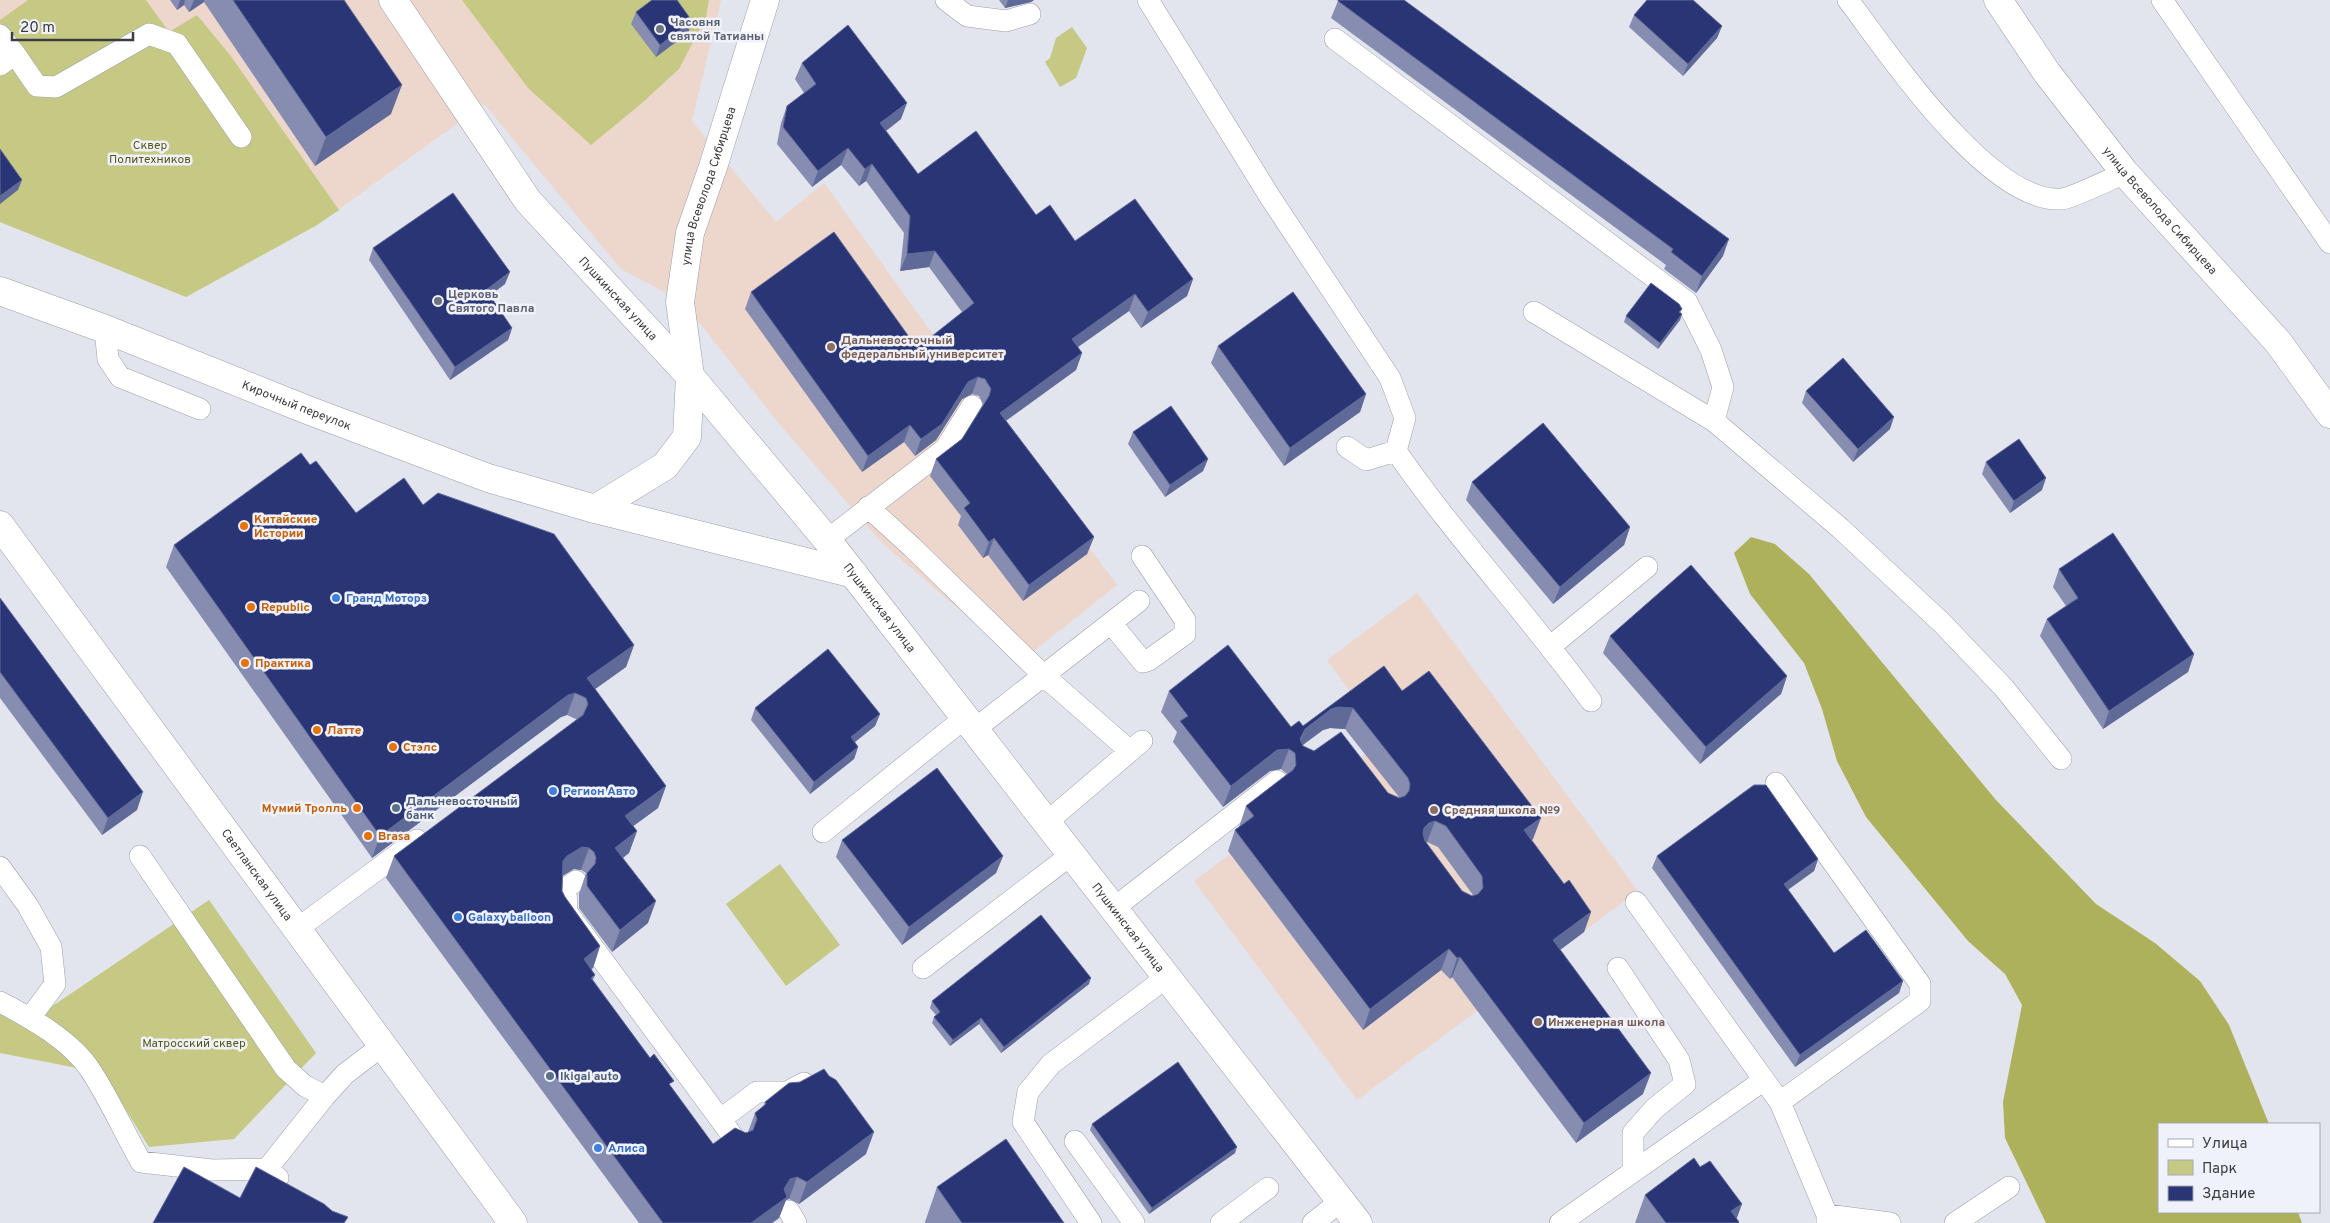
<svg xmlns="http://www.w3.org/2000/svg" width="2330" height="1223" font-family="Overpass,sans-serif">
  <style>
    .education { fill: #edd6cb }
    .green { fill: #c5c984 }
    .forest { fill: #adb15b }
    .lines { fill: none; stroke-linecap: round; stroke-linejoin: round }
    .lane-casing { stroke: #9c9fa7; stroke-width: 22 }
    .secondary-casing { stroke: #9c9fa7; stroke-width: 29 }
    .primary-casing { stroke: #9c9fa7; stroke-width: 29 }
    .lane { stroke: #fff; stroke-width: 21 }
    .secondary { stroke: #fff; stroke-width: 28 }
    .primary { stroke: #fff; stroke-width: 28 }
    .wall { fill: #868db0; fill-rule: evenodd }
    .shaded-wall { fill: #606a98 }
    .building { fill: #293574; stroke: #606a98; fill-rule: evenodd }
    .worship-dot { fill: #6b7280; stroke: #f0f2fb; stroke-width: 2 }
    .education-dot { fill: #8d6e63; stroke: #f0f2fb; stroke-width: 2 }
    .food-dot { fill: #e8710a; stroke: #f0f2fb; stroke-width: 2 }
    .shop-dot { fill: #3f7fe0; stroke: #f0f2fb; stroke-width: 2 }
    .service-dot { fill: #5c6f8a; stroke: #f0f2fb; stroke-width: 2 }
    .labels { text-anchor: middle; stroke-width: 5; stroke-linejoin: round; paint-order: stroke }
    .worship-label { font-size: 12px; font-weight: bold; fill: #5b616d; stroke: #f0f2fb; text-anchor: start }
    .park-label { font-size: 12px; fill: #565819; stroke: #f0f2fb }
    .street-label { font-size: 12px; fill: #3c3d40; stroke: #f0f2fb }
    .education-label { font-size: 12px; font-weight: bold; fill: #785e54; stroke: #f0f2fb; text-anchor: start }
    .food-label { font-size: 12px; font-weight: bold; fill: #c56008; stroke: #f0f2fb; text-anchor: start }
    .shop-label { font-size: 12px; font-weight: bold; fill: #366cbe; stroke: #f0f2fb; text-anchor: start }
    .service-label { font-size: 12px; font-weight: bold; fill: #4e5e75; stroke: #f0f2fb; text-anchor: start }
  </style>
  <rect width="100%" height="100%" fill="#e2e5ed"/>
  <!-- education -->
  <path class="education" d="M0 0H721L692 121 776 222 824 183 975 393 1117 585 1020 662 882 543 776 420 683 302 621 269 484 104 317 225 186 297 0 222Z
    M1417 593 1638 891 1357 1100 1194 881 1385 739 1327 660Z"/>
  <!-- green -->
  <path class="green" d="M28 0H146L169 32 197 15 230 55 339 210 317 225 186 297 0 222V20Z
    M462 0H709L706 17 679 69 642 103 591 145 528 88Z
    M1072 27 1087 48 1076 78 1060 87 1045 62 1050 58 1056 38Z
    M780 864 840 945 786 986 726 904Z
    M209 900 316 1053 234 1139 149 1147 103 1073 0 1053V993L23 1026Z"/>
  <!-- forest -->
  <path class="forest" d="M1751 537 1775 544 1809 574 1996 800 2096 904 2155 943 2200 981 2229 1025 2269 1124H2159V1212H2298L2302 1223H2046L2005 1138 2003 1102 2022 1005 2005 974 1968 941 1866 817 1837 761 1822 709 1804 663 1750 594 1734 553Z"/>
  <g class="lines">
    <!-- lane casing -->
    <g class="lane-casing">
      <path id="lane" d="M946 0 967 16 1006 21 1030 14
        M1148 0 1270 197 1390 378 1405 418 1396 451 1366 460 1347 447
        M1848 0C1889 54 1989 204 2062 199 2072 198 2113 178 2125 173
        M2162 0 2330 243
        M0 35 15 54 0 65
        M1335 39 1687 302 1711 350 1723 387 1714 421
        M15 54 37 86 56 87 149 34 177 44 241 137
        M1534 312 1714 421 1840 528 1941 622 2004 688 2061 759
        M105 329 108 359 120 377 200 409
        M1396 451C1456 538 1529 615 1591 701
        M868 507 912 547 1043 675 1130 751
        M827 540 945 449 972 406
        M1111 623 1143 662 1149 660 1185 634V620L1142 556
        M1551 646 1647 567
        M975 729 1139 601
        M1776 783 1920 984V1001L1780 1102
        M1047 822 1142 741
        M823 832 966 717
        M140 856 286 1069 305 1086 325 1096
        M0 867 28 906 51 947 55 984 30 1018
        M576 881 566 888 567 912 737 1142
        M1636 902 1780 1102 1827 1215V1223
        M1114 908 1277 781
        M297 929 417 840
        M923 968 1072 854
        M1618 968 1679 1060 1685 1084 1654 1109 1633 1133V1172
        M0 1002C31 1018 72 1041 91 1071 110 1100 124 1132 141 1162L212 1170 267 1169
        M721 1119 757 1092H787L804 1083
        M1075 1141 1134 1223
        M278 1178 267 1169 325 1096 345 1074 383 1045
        M789 1211 796 1223
        M1827 1215 1890 1223
        M1091 1223 1023 1122 1028 1092 1051 1064 1167 977
        M1221 1223 1268 1188
        M1313 1223 1341 1201
        M1560 1223 1764 1080
        M1955 1223 2009 1187"/>
    </g>
    <!-- secondary casing -->
    <g class="secondary-casing">
      <g id="secondary">
        <path id="s1" d="M393 0 528 201 690 376 827 540 1358 1223"/>
        <path id="s2" d="M0 291 105 329 305 409 488 478 595 509 854 574"/>
        <path id="s3" d="M595 509 665 466 687 437 690 376 680 302 690 233 713 167 765 0"/>
      </g>
    </g>
    <!-- primary casing -->
    <g class="primary-casing">
      <g id="primary">
        <path id="s4" d="M1998 0 2047 73 2125 173 2278 342 2330 414"/>
        <path id="s5" d="M0 525 513 1223"/>
      </g>
    </g>
    <!-- lane -->
    <use href="#lane" class="lane"/>
    <!-- secondary -->
    <use href="#secondary" class="secondary"/>
    <!-- primary -->
    <use href="#primary" class="primary"/>
  </g>
  <!-- wall -->
  <path class="wall" d="M170 0H344L391 114 315 166 204 2 189 12 184 5 177 10Z
    M999 0H1034L1031 2 1005 8Z
    M1338 1 1723 256 1696 293 1664 269 1666 265 1331 18Z
    M636 12 692 21 688 33 656 57 631 24Z
    M1634 15 1722 26 1717 38 1683 76 1629 27Z
    M802 63 901 119 886 131 918 174 1036 215 1075 241 1193 279 1187 296 1141 328 1129 311 1078 347 1082 353 1076 370 1006 421 1094 537 1087 554 1023 601 988 555 983 558 958 525 961 516 930 476 936 459 962 439 983 404 979 396 972 394 962 399 936 440 915 456 904 442 862 472 745 309 751 292 917 348 962 312 929 267 900 271 904 233 866 181 859 186 841 165 812 187 777 144 781 123 787 106 804 93 795 79Z
    M373 248 505 284 490 295 512 328 508 340 450 380 369 260Z
    M1682 309 1680 313 1682 314 1680 320 1658 349 1624 322 1626 316Z
    M1218 346 1366 394 1360 412 1284 466 1211 363Z
    M1806 391 1890 429 1853 462 1802 403Z
    M1133 432 1208 459 1203 471 1165 497 1128 444Z
    M1986 462 2042 490 2010 513 1982 474Z
    M310 465 356 513 423 505 634 645 626 667 595 689 666 786 658 808 633 826 637 831 629 853 623 858 648 923 612 952 579 908V894L586 873 581 870 574 869 562 876V891L565 897 600 946 593 968 590 969 595 975 593 980 713 1144 748 1132 755 1113 763 1107 765 1102 866 1154 799 1204 789 1199 786 1200 779 1218 772 1223H639L386 878 394 856 578 720 567 715 561 717 372 858 166 567 174 545Z
    M1472 482 1630 527 1624 545 1553 604 1466 500Z
    M2059 569 2194 654 2188 672 2103 729 2040 636 2047 619 2066 606 2053 587Z
    M0 598 137 810 102 835 0 698Z
    M1610 636 1787 676 1781 694 1700 764 1603 653Z
    M1384 666 1402 691 1533 839 1532 840 1564 884 1591 912 1584 932 1560 950 1643 1094 1576 1143 1452 977 1450 979 1441 970 1363 1030 1228 851 1235 830 1239 827 1246 806 1287 774 1281 769 1270 771 1223 807 1173 742 1177 732 1161 712 1169 691 1291 727 1303 726ZM1330 728 1345 729 1399 797 1388 793 1303 746V745L1323 730ZM1426 842H1427L1438 847 1473 895 1472 896 1462 891Z
    M755 708 880 714 875 726 855 742 858 747 854 759 810 794 751 720Z
    M842 840 1003 856 996 873 902 945 836 857Z
    M1657 856 1818 859 1814 871 1788 890 1834 953 1903 981 1899 993 1795 1067 1652 868Z
    M1089 984 1001 1053 979 1024 950 1046 932 1023 934 1017 936 1015 930 1008 932 1001Z
    M1092 1124 1235 1153 1149 1214 1090 1130Z
    M1700 1167 1742 1204 1736 1219 1739 1223H1635L1645 1195Z
    M937 1187 1064 1223H925V1222Z"/>
  <!-- shaded-wall -->
  <path class="shaded-wall" d="M180 0H185L184 5 177 10Z
    M194 0H204V2L189 12Z
    M1008 0H1034L1031 2 1005 8Z
    M692 21 688 33 656 57 660 45Z
    M1722 26 1717 38 1683 76 1688 64Z
    M402 85 391 114 315 166 326 137Z
    M907 103 901 119 874 140 880 123Z
    M848 148 841 165 812 187 818 171Z
    M872 164 866 181 859 186 865 169Z
    M22 180 18 190 0 204V196Z
    M1729 239 1723 256 1696 293 1702 276Z
    M935 251 929 267 900 271 907 254Z
    M510 272 505 284 481 302 486 290Z
    M1193 279 1187 296 1141 328 1148 312Z
    M1135 294 1129 311 1065 356 1072 339Z
    M1682 314 1680 320 1658 349 1660 343Z
    M512 328 508 340 450 380 455 367Z
    M1082 353 1076 370 994 429 1000 413Z
    M978 377 972 394 962 399 936 440 915 456 921 439 968 382Z
    M1366 394 1360 412 1284 466 1290 448Z
    M1894 417 1890 429 1853 462 1858 449Z
    M910 425 904 442 862 472 868 456Z
    M1208 459 1203 471 1165 497 1170 485Z
    M2046 478 2042 490 2010 513 2014 501Z
    M1630 527 1624 545 1553 604 1560 587Z
    M1094 537 1087 554 1023 601 1029 585Z
    M994 538 988 555 983 558 989 542Z
    M634 645 626 667 584 697 587 678Z
    M2194 654 2188 672 2103 729 2109 711Z
    M1787 676 1781 694 1700 764 1706 747Z
    M575 693 567 715 561 717 372 858 380 836 568 695Z
    M1338 707 1353 708 1345 729 1330 728 1323 730 1297 749 1295 754 1305 729 1331 709Z
    M880 714 875 726 846 749 851 737Z
    M858 747 854 759 810 794 814 782Z
    M1289 749 1281 769 1270 771 1223 807 1231 786 1277 750Z
    M666 786 658 808 617 838 625 816Z
    M143 792 137 810 102 835 108 818Z
    M1541 818 1533 839 1517 851 1524 830Z
    M1435 821 1427 842 1421 844 1424 828 1429 823Z
    M637 831 629 853 607 869 615 848Z
    M582 847 589 848 581 870 574 869 559 878 563 861 567 856Z
    M1003 856 996 873 902 945 909 927Z
    M1818 859 1814 871 1779 896 1784 884Z
    M656 901 648 923 612 952 620 930Z
    M1591 912 1584 932 1545 961 1553 940Z
    M600 946 593 968 576 981 584 959Z
    M1449 949 1441 970 1363 1030 1370 1009Z
    M1460 957 1452 977 1450 979 1457 958Z
    M1091 978 1089 984 1001 1053 1004 1047Z
    M1903 981 1899 993 1795 1067 1800 1055Z
    M981 1018 979 1024 950 1046 953 1040Z
    M1651 1073 1643 1094 1576 1143 1584 1123Z
    M874 1132 866 1154 799 1204 807 1182Z
    M1237 1147 1235 1153 1149 1214 1152 1208Z
    M797 1177 789 1199 786 1200 779 1218 772 1223H751L784 1189 790 1179Z
    M1742 1204 1735 1223 1731 1211Z"/>
  <!-- building -->
  <path class="building" d="M233 0H344L402 85 326 137Z
    M652 0H677L692 21 660 45 636 12Z
    M1338 0H1404L1729 239 1702 276 1671 252 1673 249 1338 1Z
    M1647 0H1693L1722 26 1688 64 1634 15Z
    M848 25 907 103 880 123 918 174 976 131 1036 215 1050 205 1075 241 1135 199 1193 279 1148 312 1135 294 1072 339 1082 353 1000 413 1094 537 1029 585 994 538 989 542 964 508 970 503 936 459 962 439 989 396 991 389 985 379 978 377 968 382 942 424 921 439 910 425 868 456 751 292 834 232 917 348 974 303 935 251 907 254 910 216 872 164 865 169 848 148 818 171 783 127 787 106 816 84 802 63Z
    M0 149 22 180 0 196Z
    M453 193 510 272 486 290 512 328 455 367 373 248Z
    M1651 283 1679 304 1682 309 1679 312 1682 314 1660 343 1626 316Z
    M1293 292 1366 394 1290 448 1218 346Z
    M1843 358 1894 417 1858 449 1806 391Z
    M1171 406 1208 459 1170 485 1133 432Z
    M1543 423 1630 527 1560 587 1472 482Z
    M2019 439 2046 478 2014 501 1986 462Z
    M301 453 310 465 316 461 356 513 404 478 423 505 438 493 554 534 634 645 587 678 666 786 625 816 637 831 615 848 656 901 620 930 587 886V873L595 864 596 858 594 852 589 848 582 847 567 856 563 861 562 891 565 897 600 946 584 959 595 975 591 978 650 1058 654 1054 674 1081 669 1084 713 1144 735 1128 746 1133 753 1130 757 1119 755 1113 766 1104 765 1102 789 1083 800 1082 824 1069 829 1076 836 1080 874 1132 807 1182 797 1177 790 1179 784 1189 787 1197 751 1223H663L394 856 583 715 588 704 586 698 575 693 568 695 380 836 174 545Z
    M2113 533 2194 654 2109 711 2047 619 2078 598 2059 569Z
    M1691 565 1787 676 1706 747 1610 636Z
    M0 598 143 792 108 818 0 672Z
    M1228 645 1291 727 1299 721 1303 726 1384 666 1402 691 1429 671 1541 818 1524 830 1564 884 1569 880 1591 912 1553 940 1651 1073 1584 1123 1460 957 1457 958 1449 949 1370 1009 1235 830 1254 816 1246 806 1293 770 1296 765 1295 753 1289 749 1277 750 1231 786 1180 721 1188 716 1169 691ZM1338 707 1353 708 1408 778 1410 784 1409 791 1405 796 1399 798 1388 793 1341 732 1314 751 1303 746 1300 739 1305 729 1331 709ZM1435 821 1446 826 1482 876 1483 888 1478 894 1472 896 1462 891 1425 841 1423 834 1424 828 1429 823Z
    M828 649 880 714 851 737 858 747 814 782 755 708Z
    M937 768 1003 856 909 927 842 840Z
    M1754 785H1766L1818 859 1784 884 1834 953 1866 930 1903 981 1800 1055 1657 856Z
    M1041 915 1091 978 1004 1047 981 1018 953 1040 934 1017 940 1012 932 1001Z
    M1178 1062 1237 1147 1152 1208 1092 1124Z
    M1006 1139 1064 1223H962L937 1187Z
    M1694 1158 1700 1167 1710 1161 1742 1204 1731 1211 1739 1222 1738 1223H1666L1645 1195Z
    M184 1167 240 1198 256 1167 324 1204 332 1211 348 1217 344 1223H153Z"/>
  <!-- markers -->
  <g class="worship-dot">
    <circle cx="660" cy="29" r="5"/>
    <circle cx="438" cy="301" r="5"/>
  </g>
  <g class="education-dot">
    <circle cx="831" cy="347" r="5"/>
    <circle cx="1434" cy="810" r="5"/>
    <circle cx="1538" cy="1022" r="5"/>
  </g>
  <g class="food-dot">
    <circle cx="244" cy="526" r="5"/>
    <circle cx="251" cy="607" r="5"/>
    <circle cx="245" cy="663" r="5"/>
    <circle cx="317" cy="730" r="5"/>
    <circle cx="393" cy="747" r="5"/>
    <circle cx="357" cy="808" r="5"/>
    <circle cx="368" cy="836" r="5"/>
  </g>
  <g class="shop-dot">
    <circle cx="336" cy="598" r="5"/>
    <circle cx="553" cy="791" r="5"/>
    <circle cx="458" cy="917" r="5"/>
    <circle cx="598" cy="1148" r="5"/>
  </g>
  <g class="service-dot">
    <circle cx="396" cy="808" r="5"/>
    <circle cx="550" cy="1076" r="5"/>
  </g>
  <g class="labels">
    <!-- worship labels -->
    <g class="worship-label">
      <text x="670" y="26">Часовня<tspan x="670" dy="14">святой Татианы</tspan></text>
      <text x="448" y="298">Церковь<tspan x="448" dy="14">Святого Павла</tspan></text>
    </g>
    <!-- park labels -->
    <g class="park-label">
      <text x="150" y="149">Сквер<tspan x="150" dy="14">Политехников</tspan></text>
      <text x="194" y="1047">Матросский сквер</text>
    </g>
    <!-- street labels -->
    <g class="street-label">
      <text dy="4" stroke="none"><textPath href="#s3" startOffset="374">улица Всеволода Сибирцева</textPath></text>
      <text dy="4" stroke="none"><textPath href="#s4" startOffset="266">улица Всеволода Сибирцева</textPath></text>
      <text dy="4" stroke="none"><textPath href="#s1" startOffset="375">Пушкинская улица</textPath></text>
      <text dy="4" stroke="none"><textPath href="#s2" startOffset="318">Кирочный переулок</textPath></text>
      <text dy="4" stroke="none"><textPath href="#s1" startOffset="780">Пушкинская улица</textPath></text>
      <text dy="4" stroke="none"><textPath href="#s5" startOffset="434">Светланская улица</textPath></text>
      <text dy="4" stroke="none"><textPath href="#s1" startOffset="1185">Пушкинская улица</textPath></text>
    </g>
    <!-- education labels -->
    <g class="education-label">
      <text x="841" y="344">Дальневосточный<tspan x="841" dy="14">федеральный университет</tspan></text>
      <text x="1444" y="814">Средняя школа №9</text>
      <text x="1548" y="1026">Инженерная школа</text>
    </g>
    <!-- food labels -->
    <g class="food-label">
      <text x="254" y="523">Китайские<tspan x="254" dy="14">Истории</tspan></text>
      <text x="261" y="611">Republic</text>
      <text x="255" y="667">Практика</text>
      <text x="327" y="734">Латте</text>
      <text x="403" y="751">Стэлс</text>
      <text x="347" y="812" text-anchor="end">Мумий Тролль</text>
      <text x="378" y="840">Brasa</text>
    </g>
    <!-- shop labels -->
    <g class="shop-label">
      <text x="346" y="602">Гранд Моторз</text>
      <text x="563" y="795">Регион Авто</text>
      <text x="468" y="921">Galaxy balloon</text>
      <text x="608" y="1152">Алиса</text>
    </g>
    <!-- service labels -->
    <g class="service-label">
      <text x="406" y="805">Дальневосточный<tspan x="406" dy="14">банк</tspan></text>
      <text x="560" y="1080">Ikigai auto</text>
    </g>
  </g>
  <!-- legend -->
  <rect x="2158" y="1123" width="162" height="90" fill="#f0f2fb" stroke="#a8aab0"/>
  <rect x="2168" y="1139" width="25" height="8" fill="#ffffff" stroke="#a8aab0"/>
  <text x="2202" y="1148" font-size="15" fill="#3c3d40">Улица</text>
  <rect x="2168" y="1160" width="25" height="15" fill="#c5c984" stroke="#a8aab0"/>
  <text x="2202" y="1173" font-size="15" fill="#3c3d40">Парк</text>
  <rect x="2168" y="1186" width="25" height="15" fill="#293574" stroke="#a8aab0"/>
  <text x="2202" y="1198" font-size="15" fill="#3c3d40">Здание</text>
  <!-- scale -->
  <path d="M12 32v8h121v-8" fill="none" stroke="#3c3d40" stroke-width="2.5"/>
  <text x="20" y="32" font-size="15" fill="#3c3d40" stroke="#f0f2fb" stroke-width="4" paint-order="stroke">20 m</text>
</svg>
